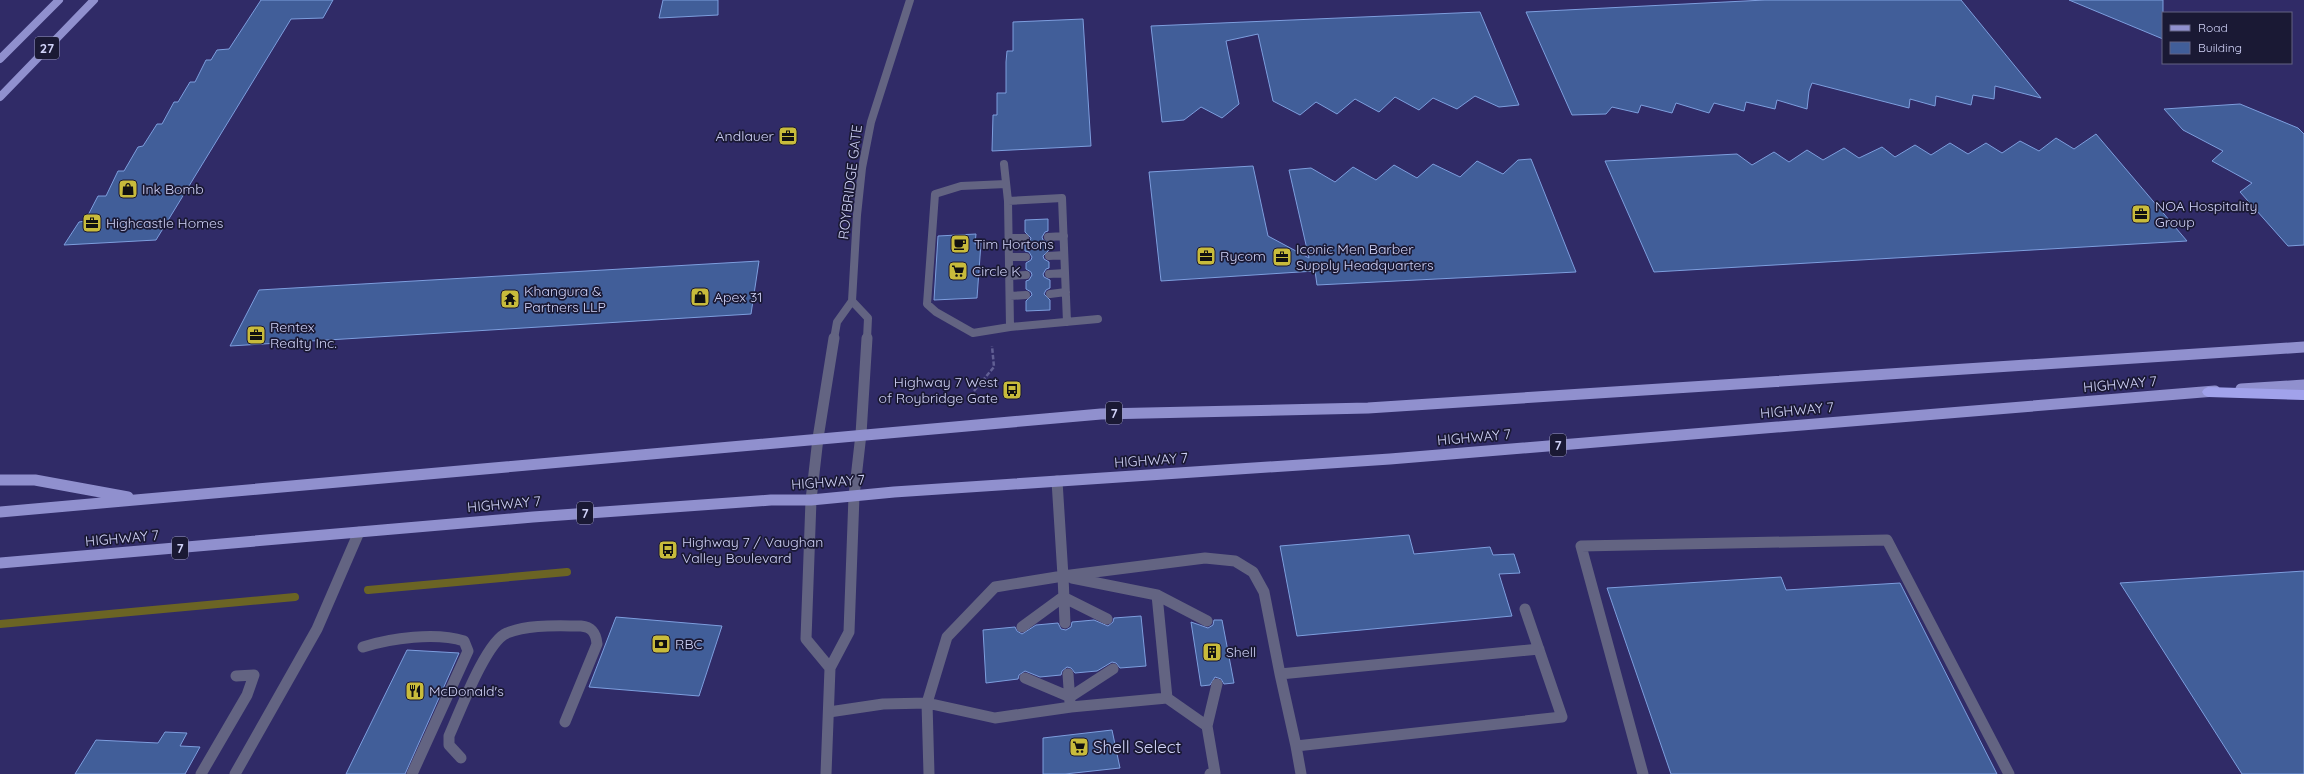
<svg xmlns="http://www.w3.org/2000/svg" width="2304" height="774" font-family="Quicksand,sans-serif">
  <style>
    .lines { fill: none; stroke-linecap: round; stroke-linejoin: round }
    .stream { stroke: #6b6424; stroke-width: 8 }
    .building { fill: #415e99; stroke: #7d9ede }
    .path { stroke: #615f94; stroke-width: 2.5; stroke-dasharray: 4.5 2; stroke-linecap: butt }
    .service-far1 { stroke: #636482; stroke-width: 8 }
    .service { stroke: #636482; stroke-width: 11 }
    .minor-far1 { stroke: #636482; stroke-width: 8 }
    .minor { stroke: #636482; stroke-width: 11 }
    .primary-far1 { stroke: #9090ce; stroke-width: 8 }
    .primary { stroke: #9090ce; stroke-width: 11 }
    .motorway { fill: #a1a2eb; fill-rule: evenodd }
    .labels { text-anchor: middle; stroke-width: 3.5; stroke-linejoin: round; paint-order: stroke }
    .shield { fill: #1a1934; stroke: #999abc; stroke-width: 1 }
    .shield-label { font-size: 13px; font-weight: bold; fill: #d0d2f7 }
    .poi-label { font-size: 14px; fill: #d0d2f7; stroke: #1a1934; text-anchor: start }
    .street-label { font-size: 14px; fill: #d0d2f7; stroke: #1a1934 }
    .near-poi-label { font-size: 17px; fill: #d0d2f7; stroke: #1a1934; text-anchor: start }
  </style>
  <rect width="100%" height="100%" fill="#302b67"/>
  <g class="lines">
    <!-- stream -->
    <path class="stream" d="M368 590 567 572
      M0 624 295 597"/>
  </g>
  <!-- building -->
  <path class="building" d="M261 0H333L323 18 291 19 156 240 64 245 79 222 85 221 98 196H106L118 171H124L138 147 143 146 157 124H162L174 102H178L190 82H195L206 60H211L217 50 229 49Z
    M663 0H718V15L659 18Z
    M1765 0H1961L2041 98 1995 86 1994 99 1973 95 1971 105 1936 96 1935 106 1910 99 1909 108 1812 83 1809 91 1807 109 1777 100 1775 109 1746 102 1744 111 1714 103 1709 113 1676 103 1672 113 1641 105 1638 113 1612 107 1606 114 1572 115 1526 12Z
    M2070 0H2163V39L2069 0Z
    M1480 12 1519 105 1499 107 1475 96 1457 109 1433 98 1419 110 1395 97 1379 112 1355 99 1337 114 1316 102 1300 115 1273 101 1258 34 1226 41 1239 104 1222 118 1201 107 1184 120 1162 122 1151 26Z
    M1083 19 1091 146 992 151 993 115H997V93H1006V62L1007 51H1013V22Z
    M2240 104 2298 128 2304 134V245L2288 246 2240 192 2252 183 2212 161 2223 151 2183 130 2164 109Z
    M2096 134 2187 241 1654 272 1605 161 1737 154 1752 165 1774 152 1789 162 1807 150 1823 160 1844 148 1859 158 1882 147 1895 157 1915 145 1931 155 1950 143 1968 154 1986 143 2002 153 2020 141 2039 151 2056 138 2074 149Z
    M1531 159 1576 272 1317 285 1315 271 1161 281 1149 172 1253 166 1268 236 1309 258 1289 170 1311 168 1335 182 1353 167 1376 180 1394 165 1417 178 1433 164 1460 177 1477 161 1503 174 1518 160Z
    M1048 219V231L1045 232 1042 237 1043 240 1049 243V250L1043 256 1044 259 1049 262V268L1046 269 1043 274 1044 277 1050 280V288L1046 290 1044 294 1050 300V310L1026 311V301L1032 295 1031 292 1026 289V281L1029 280 1032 275 1031 272 1026 269V263L1031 260 1032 257 1029 252 1025 251V244L1030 241 1031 238 1025 232V220Z
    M976 234 975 244 981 243 977 298 934 300 938 236Z
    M759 261 751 314 230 346 259 290Z
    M1409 535 1414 554 1490 547 1493 555 1514 554 1520 573 1499 574 1512 616 1297 636 1280 546Z
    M2304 571V774H2242L2120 583Z
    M1781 577 1786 590 1900 583 1997 774H1671L1607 588Z
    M1141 616 1146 666 1120 668 1116 663 1112 662 1097 671 1075 673 1071 668 1067 667 1062 671 1061 675 1040 677 1025 671 1019 675 1018 679 986 683 983 630 1015 627 1017 631 1022 634 1036 625 1058 623 1061 629 1066 630 1071 627 1072 622 1094 620 1108 626 1113 622 1114 618Z
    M616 617 722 626 699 696 589 687Z
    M1214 620H1222L1234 683 1224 684 1221 679 1215 677 1210 685 1201 686 1191 622 1208 628 1213 625Z
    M407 650 459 653 405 774H346Z
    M1112 730 1120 768 1065 774H1043V738Z
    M165 732 187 733 180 746 200 747 185 774H75L96 740 158 743Z"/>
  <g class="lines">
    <!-- path -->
    <path class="path" d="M974 391 994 367 992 346"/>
    <!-- service-far1 -->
    <path class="service-far1" d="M1004 164 1008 201 1010 327 1098 319
      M1006 184 961 186 935 194 927 304 936 312 973 333 1010 327
      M1008 201 1062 198 1067 322
      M1048 237 1064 236
      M1009 238H1025
      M1049 256 1064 255
      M1009 257H1026
      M1049 274 1065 273
      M1009 276 1026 275
      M1050 294 1066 292
      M1010 296 1026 295"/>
    <!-- service -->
    <path class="service" d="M1063 576 1205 558 1235 561 1253 572 1264 592 1280 674 1539 649
      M1063 576 1065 623
      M1157 595 1207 621
      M1022 627 1063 597 1107 619
      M363 647C391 638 436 632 464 641L468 651 412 774
      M1068 674 1070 703
      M1280 674 1296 746 1562 717 1525 609
      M1025 678 1070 697 1113 669
      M1167 698 1207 726 1215 773 1210 774
      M829 712 883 704 927 703 947 637 995 587 1063 576 1057 481
      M1207 726 1217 684
      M1296 746 1301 774
      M461 758 449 745V736C459 714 486 641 507 633 529 624 558 626 581 626 592 627 596 633 597 644L565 722
      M201 774 247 695 254 675 236 676
      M235 774 317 629 359 532
      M929 774 927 703 995 718 1071 707 1167 698 1157 595 1072 578
      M1643 774 1581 546 1887 540 2009 774"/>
    <!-- minor-far1 -->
    <path class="minor-far1" d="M852 301 868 318 867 339
      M834 339 837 322 852 301 857 215 862 168 871 122 910 0"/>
    <!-- minor -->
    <path class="minor" d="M830 668 806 639 811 500 818 438 834 338
      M826 774 830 668 849 632 854 496 861 434 867 338"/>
    <!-- primary-far1 -->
    <path class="primary-far1" d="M0 59 59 0
      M0 97 94 0"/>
    <!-- primary -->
    <path class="primary" d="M2241 389 2304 385
      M0 480H35L128 497
      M0 512 1101 414 1368 408 2304 347
      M0 563 533 517 771 500H811L894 492 1390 459 2215 391"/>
    <!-- motorway -->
    <path class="motorway" d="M2208 387 2304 390V400L2208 397 2204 395 2202 392 2204 389Z"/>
  </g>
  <!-- icons -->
  <defs>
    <g id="office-square" transform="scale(1)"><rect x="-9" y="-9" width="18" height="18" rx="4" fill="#c8bb3b" stroke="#1a1934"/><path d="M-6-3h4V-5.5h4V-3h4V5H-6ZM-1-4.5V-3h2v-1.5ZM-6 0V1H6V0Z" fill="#111"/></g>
    <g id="shop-square" transform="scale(1)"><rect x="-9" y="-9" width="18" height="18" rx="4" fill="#c8bb3b" stroke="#1a1934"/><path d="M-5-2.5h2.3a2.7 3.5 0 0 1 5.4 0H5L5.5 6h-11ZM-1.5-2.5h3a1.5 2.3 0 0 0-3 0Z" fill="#111"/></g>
    <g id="cafe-square" transform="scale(1)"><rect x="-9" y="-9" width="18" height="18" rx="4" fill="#c8bb3b" stroke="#1a1934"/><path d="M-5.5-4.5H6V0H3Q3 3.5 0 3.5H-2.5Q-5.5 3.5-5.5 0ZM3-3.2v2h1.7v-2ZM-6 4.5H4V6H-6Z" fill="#111"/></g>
    <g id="supermarket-square" transform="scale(1)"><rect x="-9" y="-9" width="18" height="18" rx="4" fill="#c8bb3b" stroke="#1a1934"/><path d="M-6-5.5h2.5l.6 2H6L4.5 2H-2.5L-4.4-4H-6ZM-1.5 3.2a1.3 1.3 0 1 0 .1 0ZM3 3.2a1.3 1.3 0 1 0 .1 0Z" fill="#111"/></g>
    <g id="temple-square" transform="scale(1)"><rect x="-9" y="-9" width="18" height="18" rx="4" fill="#c8bb3b" stroke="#1a1934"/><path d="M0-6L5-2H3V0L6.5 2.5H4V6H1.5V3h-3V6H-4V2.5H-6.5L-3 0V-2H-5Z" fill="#111"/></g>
    <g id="bus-square" transform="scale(1)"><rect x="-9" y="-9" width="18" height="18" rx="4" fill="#c8bb3b" stroke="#1a1934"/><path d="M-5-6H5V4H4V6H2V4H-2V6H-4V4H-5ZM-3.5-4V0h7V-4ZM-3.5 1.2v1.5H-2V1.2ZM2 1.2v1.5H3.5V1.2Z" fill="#111"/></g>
    <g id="bank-square" transform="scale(1)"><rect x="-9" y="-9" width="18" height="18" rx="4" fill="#c8bb3b" stroke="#1a1934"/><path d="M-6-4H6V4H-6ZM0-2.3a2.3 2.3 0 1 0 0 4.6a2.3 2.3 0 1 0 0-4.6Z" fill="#111"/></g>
    <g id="building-square" transform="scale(1)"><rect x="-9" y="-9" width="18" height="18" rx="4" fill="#c8bb3b" stroke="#1a1934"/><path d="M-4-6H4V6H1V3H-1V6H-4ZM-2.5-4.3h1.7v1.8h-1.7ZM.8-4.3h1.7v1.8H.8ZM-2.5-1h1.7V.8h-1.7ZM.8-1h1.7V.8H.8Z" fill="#111"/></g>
    <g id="restaurant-square" transform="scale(1)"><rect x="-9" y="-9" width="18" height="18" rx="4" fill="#c8bb3b" stroke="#1a1934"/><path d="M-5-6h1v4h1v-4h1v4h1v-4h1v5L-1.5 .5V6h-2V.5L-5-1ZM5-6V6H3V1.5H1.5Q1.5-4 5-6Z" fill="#111"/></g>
  </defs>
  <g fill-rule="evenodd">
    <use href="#office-square" x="788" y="136"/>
    <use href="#shop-square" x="128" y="189"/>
    <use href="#office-square" x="2141" y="214"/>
    <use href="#office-square" x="92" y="223"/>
    <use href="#cafe-square" x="960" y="244"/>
    <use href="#office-square" x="1206" y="256"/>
    <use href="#office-square" x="1282" y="257"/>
    <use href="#supermarket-square" x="958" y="271"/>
    <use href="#shop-square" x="700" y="297"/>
    <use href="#temple-square" x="510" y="299"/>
    <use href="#office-square" x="256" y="335"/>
    <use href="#bus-square" x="1012" y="390"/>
    <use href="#bus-square" x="668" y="550"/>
    <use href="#bank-square" x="661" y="644"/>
    <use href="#building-square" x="1212" y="652"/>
    <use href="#restaurant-square" x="415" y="691"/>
    <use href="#supermarket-square" x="1079" y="747"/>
  </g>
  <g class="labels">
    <!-- shield labels -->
    <g class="shield">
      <rect x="35" y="37" width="24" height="22" rx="3"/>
      <rect x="1106" y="402" width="16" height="22" rx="3"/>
      <rect x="1550" y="434" width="16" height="22" rx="3"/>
      <rect x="577" y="502" width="16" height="22" rx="3"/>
      <rect x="172" y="537" width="16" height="22" rx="3"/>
    </g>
    <g class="shield-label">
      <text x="47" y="53">27</text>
      <text x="1114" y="418">7</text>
      <text x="1558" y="450">7</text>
      <text x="585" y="518">7</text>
      <text x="180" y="553">7</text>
    </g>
    <!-- poi labels -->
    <g class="poi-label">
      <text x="774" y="141" text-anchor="end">Andlauer</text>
      <text x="142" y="194">Ink Bomb</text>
      <text x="2155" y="211">NOA Hospitality<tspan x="2155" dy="16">Group</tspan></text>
      <text x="106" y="228">Highcastle Homes</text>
      <text x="974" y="249">Tim Hortons</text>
      <text x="1296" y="254">Iconic Men Barber<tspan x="1296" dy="16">Supply Headquarters</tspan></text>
      <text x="1220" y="261">Rycom</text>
      <text x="972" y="276">Circle K</text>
      <text x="524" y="296">Khangura &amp;<tspan x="524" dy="16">Partners LLP</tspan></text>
      <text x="714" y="302">Apex 31</text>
      <text x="270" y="332">Rentex<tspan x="270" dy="16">Realty Inc.</tspan></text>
      <text x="998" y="387" text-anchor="end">Highway 7 West<tspan x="998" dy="16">of Roybridge Gate</tspan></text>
      <text x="682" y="547">Highway 7 / Vaughan<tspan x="682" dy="16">Valley Boulevard</tspan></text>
      <text x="675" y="649">RBC</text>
      <text x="1226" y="657">Shell</text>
      <text x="429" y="696">McDonald's</text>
    </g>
    <!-- street labels -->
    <g class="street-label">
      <text transform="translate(850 182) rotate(-83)" y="5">ROYBRIDGE GATE</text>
      <text transform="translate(2120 384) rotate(-5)" y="5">HIGHWAY 7</text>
      <text transform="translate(1797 410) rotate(-5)" y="5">HIGHWAY 7</text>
      <text transform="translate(1474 437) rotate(-5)" y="5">HIGHWAY 7</text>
      <text transform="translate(1151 460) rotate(-4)" y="5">HIGHWAY 7</text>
      <text transform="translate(828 482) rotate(-4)" y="5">HIGHWAY 7</text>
      <text transform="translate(504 504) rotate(-5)" y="5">HIGHWAY 7</text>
      <text transform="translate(122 538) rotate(-5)" y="5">HIGHWAY 7</text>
    </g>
    <!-- near-poi labels -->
    <g class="near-poi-label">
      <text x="1093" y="753">Shell Select</text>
    </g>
  </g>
  <!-- legend -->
  <rect x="2162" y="12" width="130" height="52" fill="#1a1934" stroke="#636382"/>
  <rect x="2170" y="25" width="20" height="6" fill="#9090ce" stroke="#636382"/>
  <text x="2198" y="32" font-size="12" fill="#d0d2f7">Road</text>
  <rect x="2170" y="42" width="20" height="12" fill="#415e99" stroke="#636382"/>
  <text x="2198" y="52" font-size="12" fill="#d0d2f7">Building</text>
</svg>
